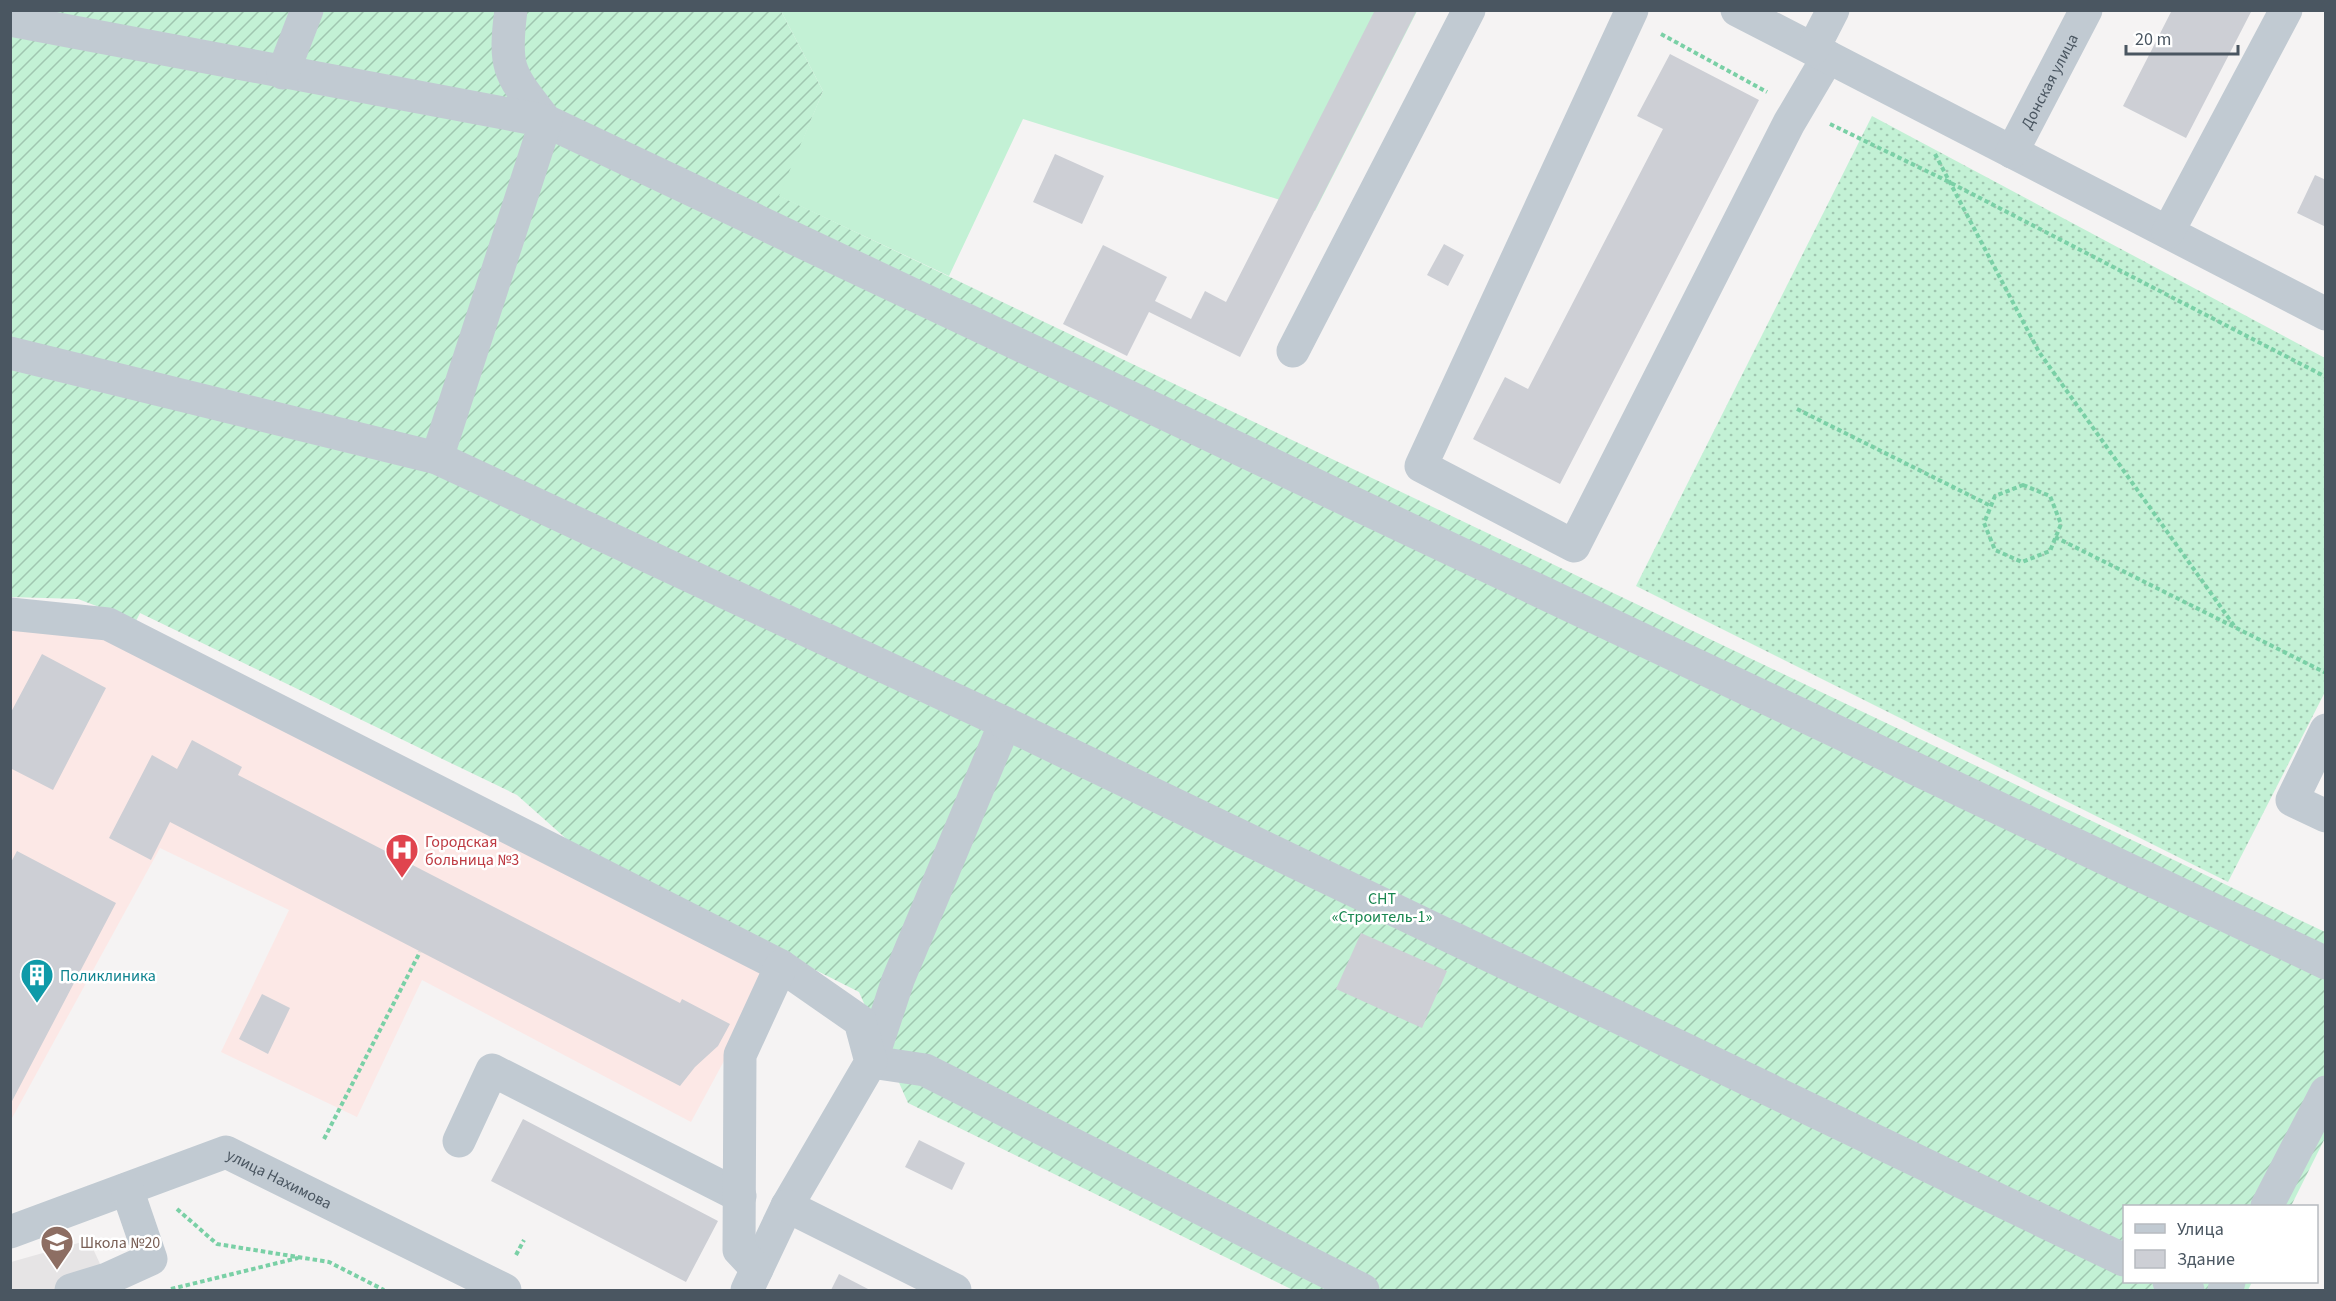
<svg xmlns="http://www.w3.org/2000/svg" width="2336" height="1301" font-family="'Source Sans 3',sans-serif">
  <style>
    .education { fill: #e6e4e5 }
    .medical { fill: #fce8e6 }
    .grass { fill: url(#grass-dots) }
    .garden { fill: url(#garden-furrows) }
    .pitch { fill: #c3f1d5 }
    .building { fill: #cdcfd5 }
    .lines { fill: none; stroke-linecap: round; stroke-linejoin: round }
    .path { stroke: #7ad0a6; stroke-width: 4; stroke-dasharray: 4.5 3; stroke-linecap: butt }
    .minor { stroke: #c1cad2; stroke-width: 33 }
    .labels { text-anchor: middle; stroke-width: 5; stroke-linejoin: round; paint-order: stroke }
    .street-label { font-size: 16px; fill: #4a5661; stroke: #fff }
    .health-label { font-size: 16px; fill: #be3a42; stroke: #fff; text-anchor: start }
    .park-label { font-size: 16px; fill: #17864f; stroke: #fff }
    .culture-label { font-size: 16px; fill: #0d838f; stroke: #fff; text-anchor: start }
    .education-label { font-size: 16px; fill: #785e54; stroke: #fff; text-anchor: start }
  </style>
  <defs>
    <pattern id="grass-dots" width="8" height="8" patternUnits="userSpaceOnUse" patternTransform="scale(1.5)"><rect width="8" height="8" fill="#c3f1d5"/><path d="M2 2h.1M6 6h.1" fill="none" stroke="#a0c6b0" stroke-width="1.8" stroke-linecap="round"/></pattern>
    <pattern id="garden-furrows" width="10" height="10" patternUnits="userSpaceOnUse" patternTransform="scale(1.5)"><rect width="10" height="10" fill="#c3f1d5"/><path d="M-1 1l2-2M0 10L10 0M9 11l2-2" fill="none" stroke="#a0c6b0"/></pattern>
  </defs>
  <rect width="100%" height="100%" fill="#f5f3f3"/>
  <!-- education -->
  <path class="education" d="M89 1240 112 1290H11V1262Z"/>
  <!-- medical -->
  <path class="medical" d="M11 630 106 638 770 976 691 1122 422 980 357 1117 221 1052 289 910 160 848 11 1120Z"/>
  <!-- grass -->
  <path class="grass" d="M1872 116 2325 358V692L2228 882 1636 586Z"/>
  <!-- garden -->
  <path class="garden" d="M11 11H781L823 91 780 196 2325 932V1138L2291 1206H2124V1282H2252L2248 1290H1293L908 1103 859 992 580 851 517 795 140 613 136 621 78 599 11 597Z"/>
  <!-- pitch -->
  <path class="pitch" d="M781 11H1417L1315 211 1023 119 949 276 779 196 823 91Z"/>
  <!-- building -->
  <path class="building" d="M1375 10H1417L1240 357 1149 312 1127 356 1063 324 1103 245 1167 277 1155 301 1191 319 1205 291 1226 302Z
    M2172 10H2252L2186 138 2123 106Z
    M1670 54 1759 100 1560 484 1473 439 1505 377 1528 389 1663 129 1637 116Z
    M1055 154 1104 176 1082 224 1033 202Z
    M2315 175 2326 180V227L2297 213Z
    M1444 244 1464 255 1448 286 1427 275Z
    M42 654 106 688 53 790 10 768V714Z
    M192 740 242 767 238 775 680 1003 682 999 730 1024 718 1046 695 1067 680 1086 170 822 151 860 109 838 152 755 177 769Z
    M17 851 116 903 10 1105V864Z
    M1361 933 1447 971 1422 1028 1336 989Z
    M262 994 290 1008 268 1054 239 1039Z
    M523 1119 718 1221 686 1282 491 1181Z
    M919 1140 965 1163 952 1190 905 1167Z
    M839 1274 870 1290H831Z"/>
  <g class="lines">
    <!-- path -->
    <path class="path" d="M1661 34 1767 92
      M1830 124 1947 181 2326 377
      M1935 154 2039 352 2235 627
      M1797 409 1991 506
      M2023 485 2050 496 2061 524 2050 551 2022 562 1995 550 1984 523 1995 496Z
      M2055 537 2326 673
      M324 1139 420 952
      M177 1209 217 1244 329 1262 384 1290
      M516 1255 524 1240
      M171 1289 298 1258"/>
    <!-- minor -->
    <g class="minor">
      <path d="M511 10C503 71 510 74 546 121L2326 963"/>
      <path d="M1632 10 1421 466 1574 546 1789 123 1828 57"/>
      <path d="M1737 10 2326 314"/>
      <path d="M10 20 546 121 437 458"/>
      <path d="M1813 49 1833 10"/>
      <path d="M283 73 307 10"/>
      <path id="s1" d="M2012 152 2086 10"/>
      <path d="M2168 232 2286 10"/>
      <path d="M1293 351 1469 10"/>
      <path d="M10 353 437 458 1005 723 898 980 871 1062 925 1070 1363 1290"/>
      <path d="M10 614 108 624 781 966 860 1021 871 1062 787 1206 747 1290"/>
      <path d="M1005 723 2124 1260"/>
      <path d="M2326 730 2292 800 2326 816"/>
      <path d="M459 1141 492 1070 740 1196"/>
      <path d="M787 1206 955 1290"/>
      <path d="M2267 1206 2326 1092"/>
      <path id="s2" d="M10 1232 226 1152 505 1290"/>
      <path d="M757 1269 739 1250 740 1055 781 966"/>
      <path d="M2169 1282 2188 1290"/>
      <path d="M71 1290 107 1279 151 1259 127 1189"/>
      <path d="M2224 1290 2229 1282"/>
    </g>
  </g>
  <!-- icons -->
  <defs>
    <g id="hospital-pin" transform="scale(1.725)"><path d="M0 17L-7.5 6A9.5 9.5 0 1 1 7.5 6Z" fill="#e0444e" stroke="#fff"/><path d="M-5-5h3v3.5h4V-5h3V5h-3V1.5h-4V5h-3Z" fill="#fff"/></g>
    <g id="building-pin" transform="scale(1.725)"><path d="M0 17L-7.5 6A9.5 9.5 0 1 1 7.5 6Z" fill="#0f9aa8" stroke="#fff"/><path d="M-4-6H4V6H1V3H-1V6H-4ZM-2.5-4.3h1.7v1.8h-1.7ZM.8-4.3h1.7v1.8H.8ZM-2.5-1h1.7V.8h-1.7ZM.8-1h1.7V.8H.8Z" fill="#fff"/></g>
    <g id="school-pin" transform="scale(1.725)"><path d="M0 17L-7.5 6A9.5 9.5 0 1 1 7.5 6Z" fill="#8d6e63" stroke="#fff"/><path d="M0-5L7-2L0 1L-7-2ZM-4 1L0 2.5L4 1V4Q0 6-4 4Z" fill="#fff"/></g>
  </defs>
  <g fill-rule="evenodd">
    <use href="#hospital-pin" x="402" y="850"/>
    <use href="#building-pin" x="37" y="975"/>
    <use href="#school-pin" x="57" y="1242"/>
  </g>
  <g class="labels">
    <!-- street labels -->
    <g class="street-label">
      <text dy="6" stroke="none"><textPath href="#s1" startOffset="80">Донская улица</textPath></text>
      <text dy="6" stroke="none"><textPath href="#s2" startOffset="290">улица Нахимова</textPath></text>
    </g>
    <!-- health labels -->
    <g class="health-label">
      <text x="425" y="847">Городская<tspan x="425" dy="18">больница №3</tspan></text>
    </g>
    <!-- park labels -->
    <g class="park-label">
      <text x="1382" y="904">СНТ<tspan x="1382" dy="18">«Строитель-1»</tspan></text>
    </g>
    <!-- culture labels -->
    <g class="culture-label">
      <text x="60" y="981">Поликлиника</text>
    </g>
    <!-- education labels -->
    <g class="education-label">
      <text x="80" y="1248">Школа №20</text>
    </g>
  </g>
  <!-- border -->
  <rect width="2336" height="1301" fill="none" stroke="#4a5661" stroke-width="24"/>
  <!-- legend -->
  <rect x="2123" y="1205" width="195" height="78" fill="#ffffff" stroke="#b7bbc0" stroke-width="1.5"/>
  <rect x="2135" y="1224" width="30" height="9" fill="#c1cad2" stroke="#b7bbc0" stroke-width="1.5"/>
  <text x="2177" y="1235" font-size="18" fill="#4a5661">Улица</text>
  <rect x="2135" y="1250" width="30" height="18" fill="#cdcfd5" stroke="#b7bbc0" stroke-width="1.5"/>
  <text x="2177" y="1265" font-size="18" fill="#4a5661">Здание</text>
  <!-- scale -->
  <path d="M2126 45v9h112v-9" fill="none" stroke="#4a5661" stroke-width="3"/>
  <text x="2135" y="45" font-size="18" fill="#4a5661" stroke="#ffffff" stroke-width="4.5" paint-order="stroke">20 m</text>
</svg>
